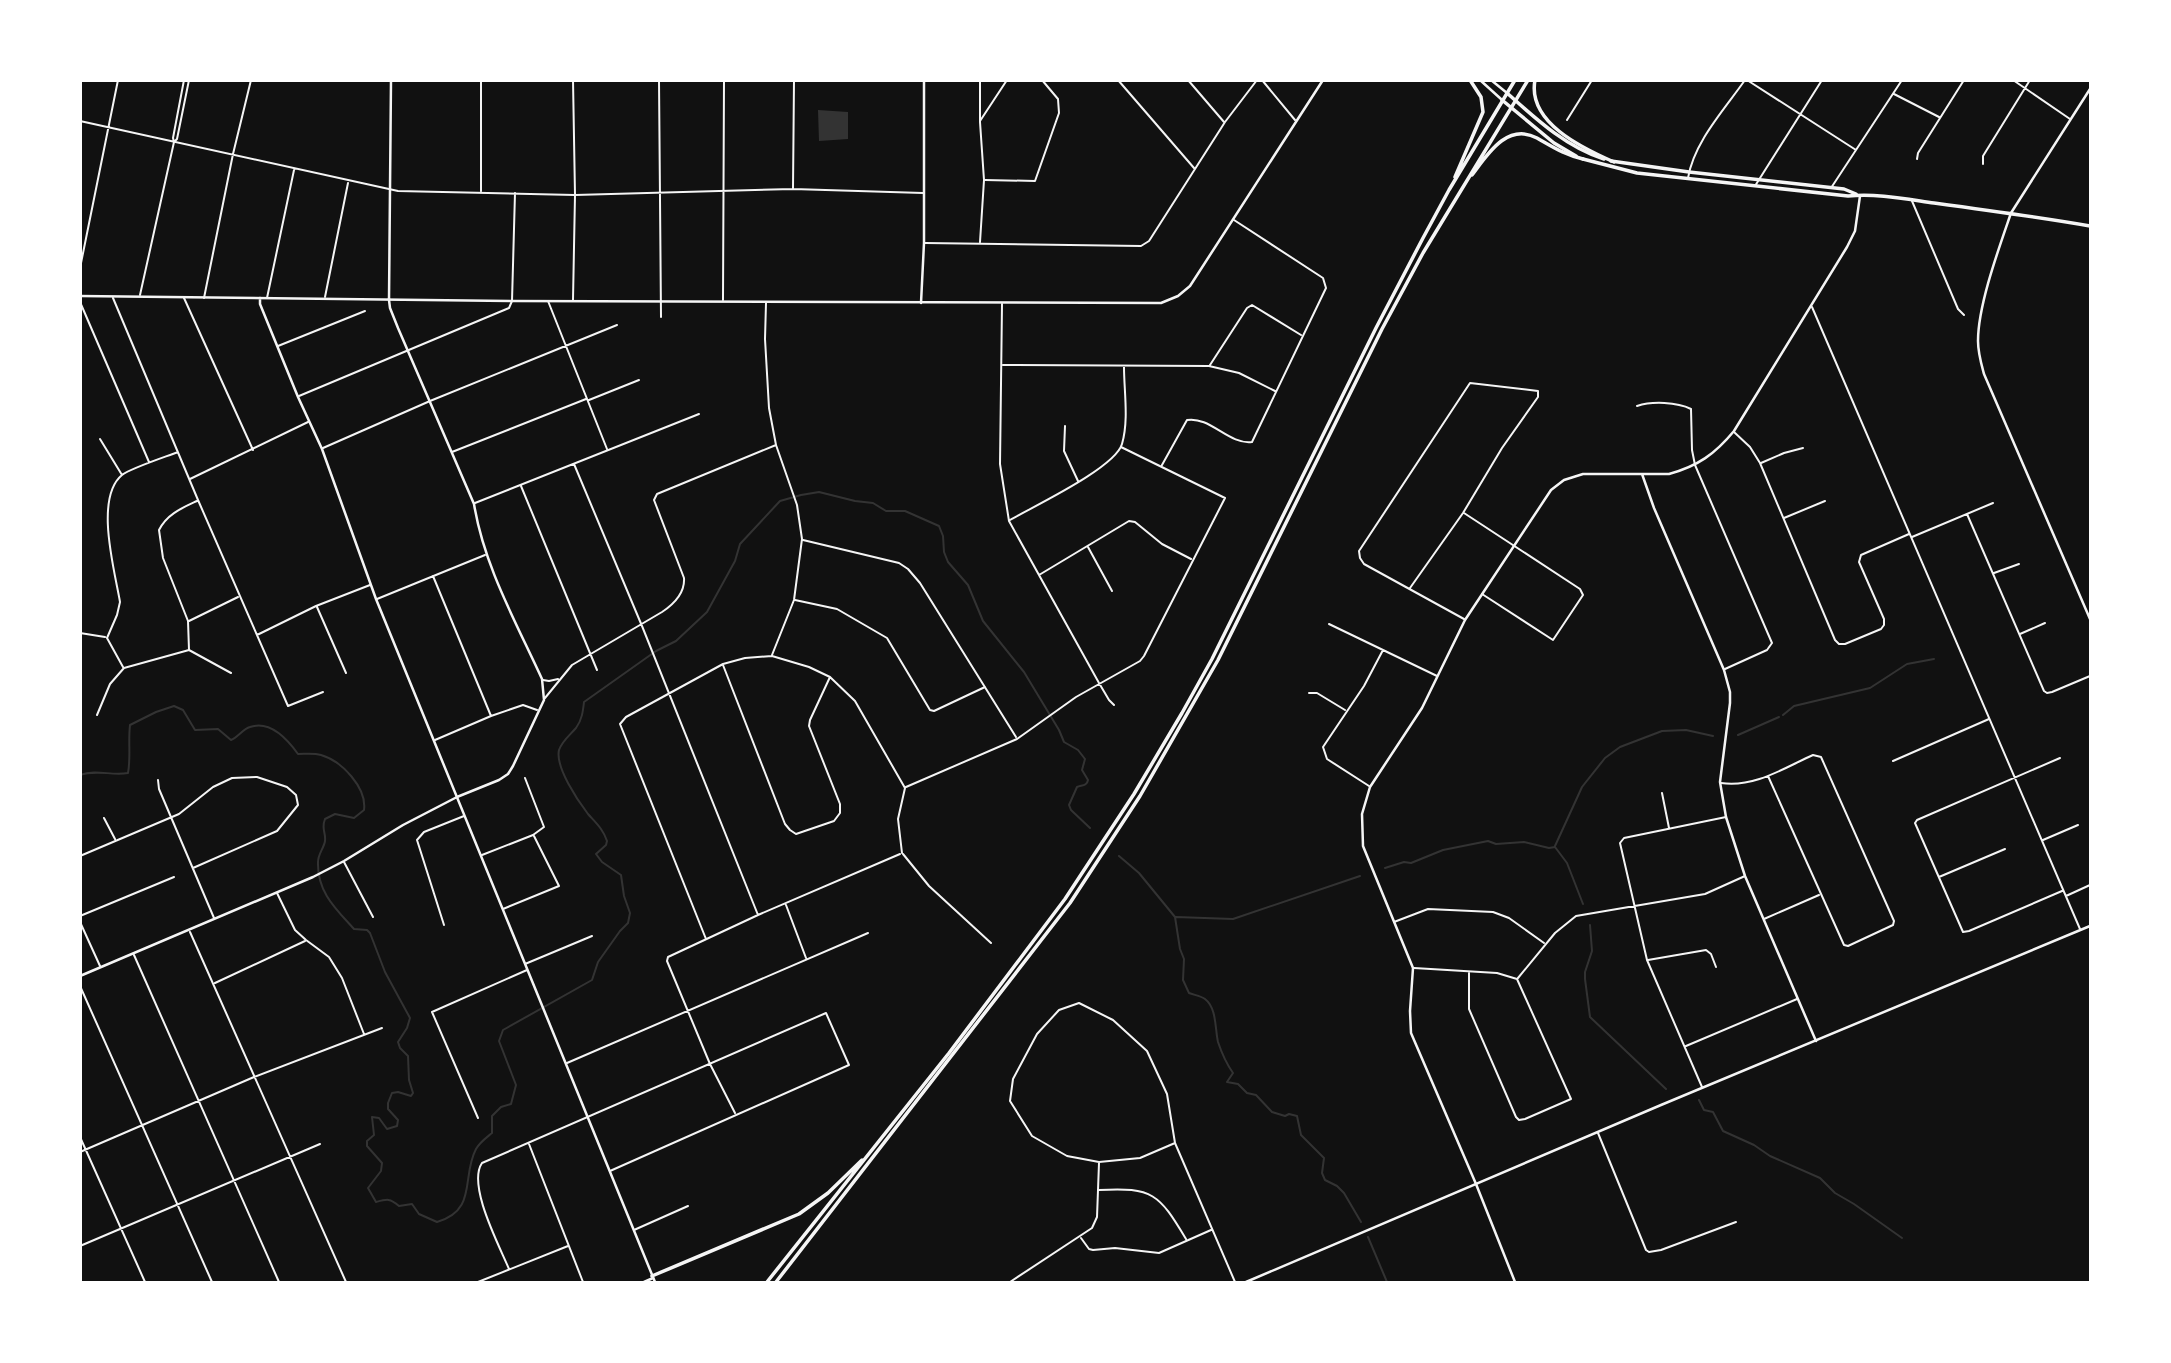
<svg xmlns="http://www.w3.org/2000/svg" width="2171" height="1363" font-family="Manrope,sans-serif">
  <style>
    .water { fill: #333 }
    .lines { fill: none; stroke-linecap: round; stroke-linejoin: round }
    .stream { stroke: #333; stroke-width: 2 }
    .minor { stroke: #f5f5f5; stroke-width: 2 }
    .tertiary { stroke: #f5f5f5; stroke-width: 2.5 }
    .secondary { stroke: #f5f5f5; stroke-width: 2.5 }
    .primary { stroke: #f5f5f5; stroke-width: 3.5 }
    .trunk { stroke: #f5f5f5; stroke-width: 3.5 }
  </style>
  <rect width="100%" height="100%" fill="#111"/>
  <!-- water -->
  <path class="water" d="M818 110 848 112V139L819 141Z"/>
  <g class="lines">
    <!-- stream -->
    <path class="stream" d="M1783 715 1794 706 1870 688 1907 664 1934 659
      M1738 735 1779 717
      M80 775C97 769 111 776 128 773 131 757 128 742 130 725L156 712 174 706 183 710 195 730 218 729 231 740C238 737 243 729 250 727 270 720 288 740 298 754 306 754 314 753 321 755 342 761 367 788 364 810L354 818 335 814 325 819C321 829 326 832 325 841 324 848 318 854 318 862 317 892 336 909 354 929L367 930 370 933 385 972 410 1018 407 1028 398 1042 400 1048 408 1056 409 1080 413 1093 411 1096 398 1092 392 1093 388 1103V1109L398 1120 397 1126 387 1129 379 1118 372 1117 374 1135 367 1141V1146L382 1163 381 1171 368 1188 376 1202C387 1199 390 1198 399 1206L412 1204 419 1214 437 1222C478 1210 461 1177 476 1149 480 1142 486 1138 492 1133V1116L501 1107 511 1104 516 1085 499 1041 503 1030 592 980 598 962 620 931 628 923 630 913 624 896 621 875 602 862 596 854 606 845 607 841C603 829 596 823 588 814 578 801 555 767 559 750 562 741 570 735 576 728 582 720 583 711 584 702L656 651 676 641 707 612 735 561 740 544 780 501 801 495 819 492 855 501 873 503 886 511H905L939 526 943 536 944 552 948 562 968 585 983 621 1024 672 1059 730 1064 742 1078 750 1085 759 1082 770 1088 780C1087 786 1082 785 1077 787L1069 805 1071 810 1090 828
      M1555 846 1582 787 1605 758 1620 747 1662 731 1686 730 1713 736
      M1119 856 1139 873 1175 917 1180 949 1184 959 1183 980 1189 993C1194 995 1201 996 1205 999 1217 1008 1215 1030 1218 1042 1222 1054 1226 1063 1233 1073L1227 1082 1238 1084 1247 1093 1256 1095 1272 1112 1285 1116 1289 1114 1297 1116 1301 1135 1324 1158 1322 1173 1325 1180 1337 1186 1344 1193 1361 1222
      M1385 868 1404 862 1411 863 1443 850 1488 841 1496 844 1524 842 1549 848 1555 847 1567 863 1583 904
      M1176 917 1233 919 1360 876
      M1590 925 1592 951 1585 972V979L1590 1017 1666 1089
      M1699 1100 1704 1110 1713 1112 1723 1131 1754 1145 1770 1156 1820 1178 1835 1193 1854 1204 1902 1238
      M1368 1237 1387 1282"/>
    <!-- minor -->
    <path class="minor" d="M659 80 661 317
      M980 80V122L984 180 980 242
      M1118 80 1194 168
      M1188 80 1224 122
      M1262 80 1295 120
      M1747 80 1856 150
      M2013 80 2070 119
      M1665 81 1666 80
      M1894 94 1939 117
      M1567 120 1592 80
      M80 121 398 191 575 195 793 189 923 193
      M980 121 1007 80
      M175 141 177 139 189 80
      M1917 159 1918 153 1964 80
      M1983 164V156L2030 80
      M1688 178C1694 142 1724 110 1745 80
      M985 180 1035 181 1059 113 1058 99 1042 80
      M1755 186 1822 80
      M793 188 794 80
      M1831 188 1902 80
      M481 191V80
      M1912 201 1958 309 1964 315
      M925 243 1141 246 1149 241 1225 122 1257 80
      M80 268 118 80
      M140 295 174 142 173 138 184 80
      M325 297 348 183
      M113 298 198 500 288 706 323 692
      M184 298 253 450
      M204 298 233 154 251 80
      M267 298 294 170
      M573 300 575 195 573 80
      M723 300 724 80
      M548 301 607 449
      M80 302 149 462
      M766 303 765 339 769 408 776 445 797 505 802 539 794 600 772 655
      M1002 304 1000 464 1009 521 1099 683 1109 700 1114 705
      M1812 307 2080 929
      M278 346 365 311
      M1003 365 1209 366 1239 373 1275 391
      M1210 365 1247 308 1252 305 1301 335
      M299 396 509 308 512 301 515 193
      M589 400 639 380
      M1637 406C1652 401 1677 402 1691 409L1692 450 1695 465 1772 643 1767 650 1725 669
      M1065 426 1064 451 1078 481
      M1734 432 1750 447 1760 463 1835 640 1839 644H1845L1881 629 1884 625V619L1859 562 1861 555 1909 534
      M100 439 122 475
      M323 448 430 401 617 325
      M452 452 586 399
      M1761 463 1784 453 1803 448
      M574 464 642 626 758 915
      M1162 465 1187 420C1210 416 1229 445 1252 442L1326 288 1323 278 1234 220
      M190 479 308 422
      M521 486 597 670
      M475 503 699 414
      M1464 513 1580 589 1583 595 1553 640 1482 594
      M1967 514 2044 691 2047 693 2052 692 2090 676
      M1784 518 1825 501
      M1010 520C1034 506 1115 468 1122 444 1129 420 1124 391 1124 367
      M1912 537 1993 503
      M803 540 899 563 908 569 920 583 1016 737
      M1088 547 1112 591
      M1994 573 2019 564
      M1039 575 1129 521 1135 522 1162 544 1191 559
      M433 576 491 716
      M1410 588 1463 513 1502 448 1538 397V391L1470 383 1359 551 1360 558 1364 564 1464 619
      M377 599 485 555
      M795 600 837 609 887 638 930 710 934 711 985 687
      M317 607 346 673
      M189 621 238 597
      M1329 624 1437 676
      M80 633 105 637
      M2020 634 2045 623
      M257 635 316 606 370 585
      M107 638 117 615 120 602C115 572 94 498 122 475 131 468 165 457 178 452
      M107 638 123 667
      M189 650 188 621 163 558 159 530C167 514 182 508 197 501
      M723 665 785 824 790 830 796 834 834 821 840 813V804L809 726 810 720 830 677
      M543 680 549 681 558 679
      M1309 693H1317L1345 710
      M545 698 572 665 662 612C674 604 685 592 684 578L654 500 657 494 776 445
      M97 715 110 684 124 668 189 650 231 673
      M435 740 491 716 523 705 537 710
      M2060 758 1917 820 1915 823 1963 932 1969 931 2062 891
      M1893 761 1989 719
      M158 780 159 789 214 918
      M1721 783C1754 788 1784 768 1813 755L1821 757 1894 921 1893 925 1848 946 1844 945 1768 776
      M1369 786 1327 759 1323 747 1364 686 1383 650
      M906 787 1017 739 1076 697 1140 661 1144 656 1225 498 1121 447
      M1662 793 1669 828
      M104 818 115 839
      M2043 840 2078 825
      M903 854 929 886 991 943
      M482 855 533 835 544 827 525 778
      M80 856 179 814 213 787 232 778 257 777 287 787 296 795 298 805 277 831 193 868
      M344 862 373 917
      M1939 877 2005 849
      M277 893 295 930 306 940 329 957 342 978 364 1034
      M2066 896 2090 885
      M786 905 806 958
      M503 909 559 886 534 836
      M80 916 174 877
      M1764 919 1819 895
      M80 922 100 966
      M1394 922 1428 909 1493 912 1509 918 1544 943
      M444 925 417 840 424 832 464 816
      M190 932 346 1282
      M706 939 620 724 626 717 723 664 745 658 772 656 809 667 830 677 855 701 905 788 898 819 902 853
      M134 955 279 1282
      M1648 960 1706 950 1711 954 1716 967
      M525 964 592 936
      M1414 968 1497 973 1517 979 1571 1099 1525 1119 1519 1120 1516 1117 1469 1009V972
      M1518 978 1555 933 1576 916 1705 894 1745 876
      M215 983 305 941
      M80 986 212 1282
      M1686 1046 1797 999
      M567 1063 868 933
      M1702 1087 1647 960 1620 843 1624 838 1726 817
      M735 1113 710 1064 667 961 668 957 758 915 900 854
      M478 1118 432 1012 527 970
      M1598 1133 1646 1250 1649 1252 1661 1250 1736 1222
      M80 1137 145 1282
      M1175 1143 1140 1158 1099 1162 1067 1156 1032 1136 1010 1101 1013 1079 1037 1034 1059 1010 1079 1003 1113 1020 1147 1051 1167 1094 1175 1143 1235 1282
      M529 1144 583 1282
      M80 1152 254 1077 382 1028
      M1099 1190C1153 1187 1159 1194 1186 1239
      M634 1230 688 1206
      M1081 1238 1089 1249 1093 1250 1115 1248 1159 1253 1211 1230
      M80 1246 320 1144
      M509 1269C499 1245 467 1185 482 1163L826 1013 849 1065 610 1171
      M478 1282 568 1246
      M1010 1282 1092 1228 1097 1217 1099 1163"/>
    <!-- tertiary -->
    <path class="tertiary" d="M2011 213 2090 89
      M921 303 924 243V80
      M1642 474 1654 508 1724 670 1730 692V703L1720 782 1726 817 1745 876 1816 1041
      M80 976 313 877 344 861 403 825 457 797 499 780 508 774 513 766 544 700 542 679C516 622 484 566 474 504L398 328 390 308 389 300
      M644 1282 653 1278
      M1515 1282 1476 1184 1411 1033 1410 1011 1413 968 1363 846 1362 814 1370 787 1422 708 1465 620 1551 490 1564 480 1583 474H1669C1698 466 1715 454 1734 431L1847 247 1855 231 1860 196"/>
    <!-- secondary -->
    <path class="secondary" d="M1480 80 1501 99
      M1491 80 1507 93
      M2011 213C1999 248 1978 305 1978 341 1978 353 1981 363 1984 374L2090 619
      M80 296 512 301 1161 303 1178 296 1190 286 1323 80
      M260 298V304L298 397 322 449 376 599 655 1282
      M389 300 391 80
      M1246 1282 1661 1105 2090 926"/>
    <!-- primary -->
    <path class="primary" d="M1507 93C1536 119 1566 147 1604 159
      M1502 100 1554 143 1576 156
      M1583 159 1637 173 1848 196C1876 193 1906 199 1934 203 1986 210 2038 217 2090 226
      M1611 161 1689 172 1844 189 1856 194"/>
    <!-- trunk -->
    <path class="trunk" d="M1535 80C1527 122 1582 148 1614 162
      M1472 175C1487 155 1507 122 1537 138 1553 147 1565 155 1583 159
      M1455 177 1483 112 1481 97 1470 80
      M652 1276 799 1214 828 1193 862 1160
      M767 1282 949 1053 1065 899 1134 794 1182 713 1212 659 1376 328 1423 238 1449 190 1515 80
      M776 1282 1070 903 1140 796 1218 660 1382 329 1423 253 1528 80"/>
  </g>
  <!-- border -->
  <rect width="2171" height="1363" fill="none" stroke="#ffffff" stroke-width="164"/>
</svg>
